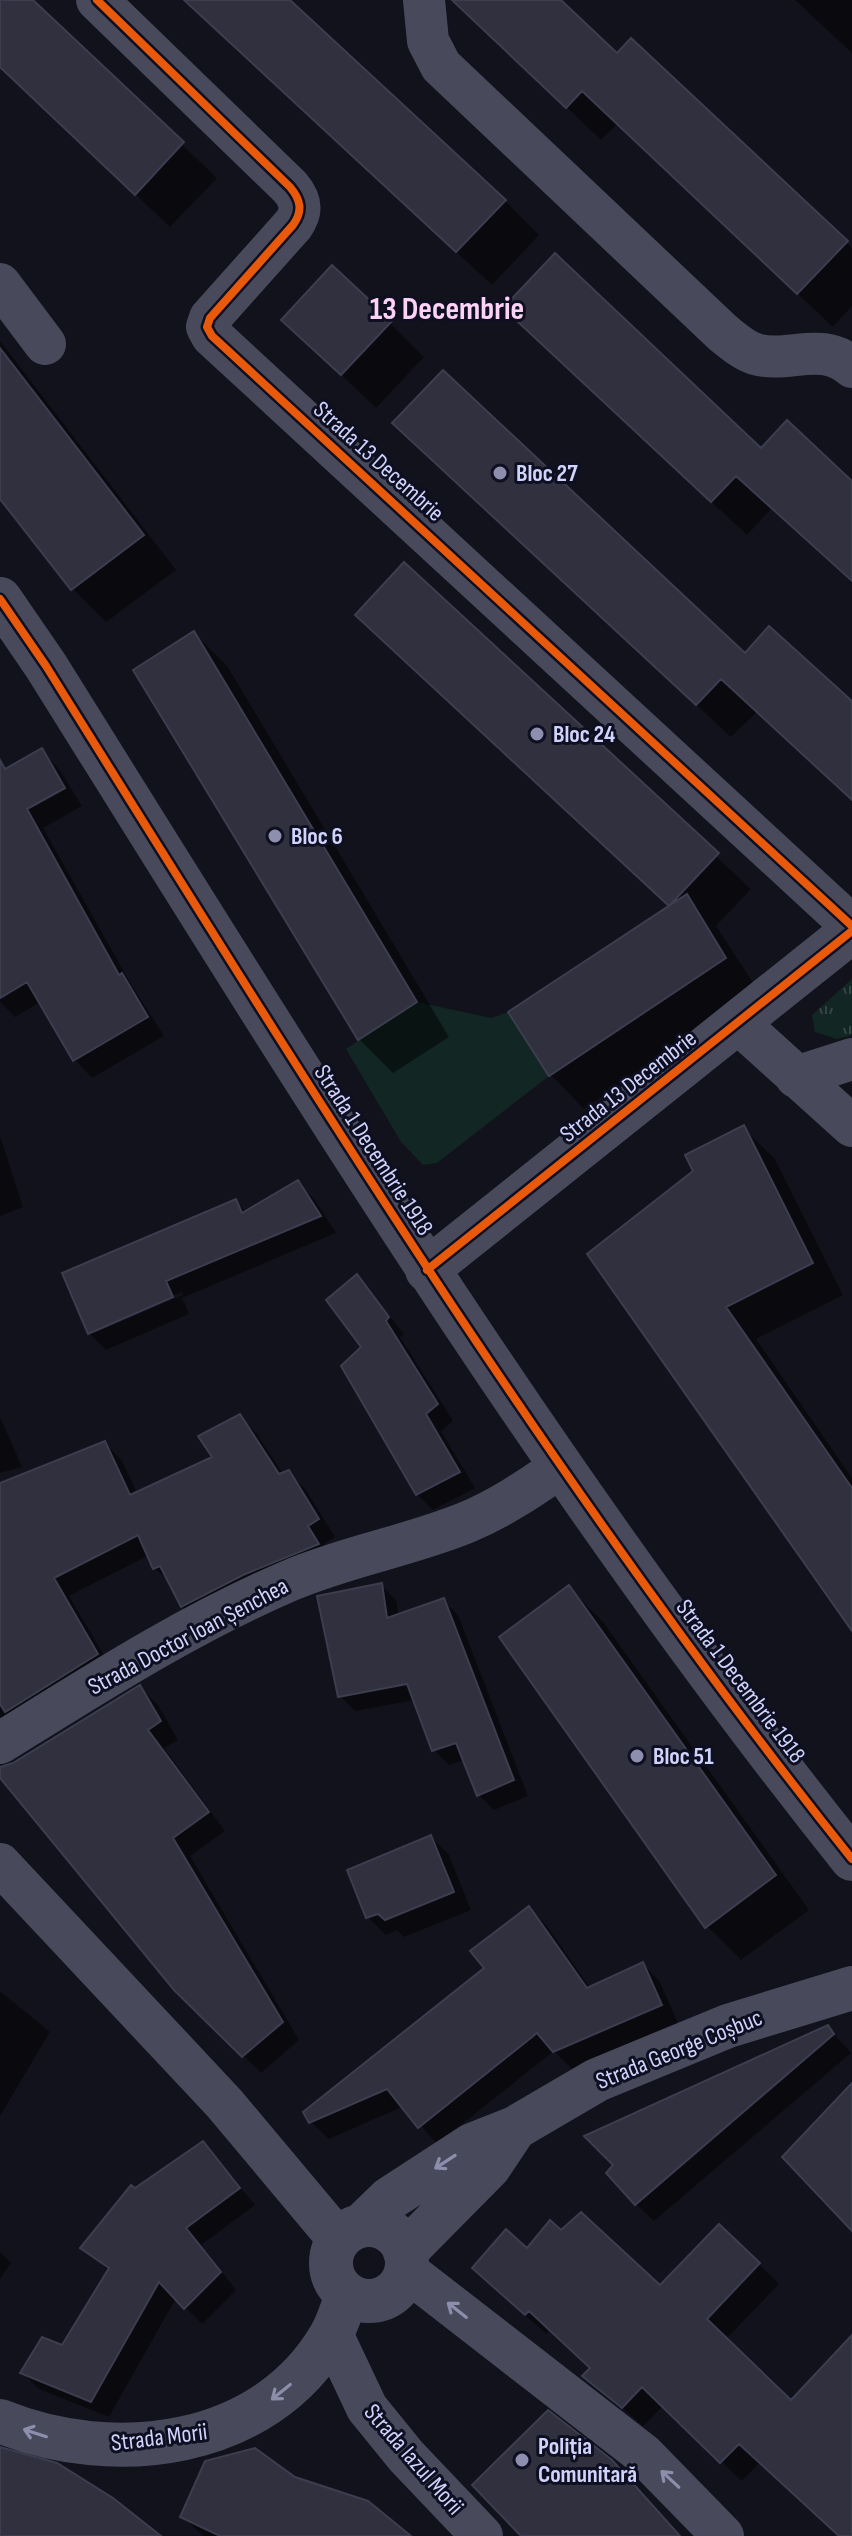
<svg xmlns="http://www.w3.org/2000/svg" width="852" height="2536" font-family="'Sofia Sans Condensed',sans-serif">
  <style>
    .grass { fill: url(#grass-tufts) }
    .park { fill: #122623 }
    .shadow { fill: #0007; fill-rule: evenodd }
    .building { fill: #30303e; stroke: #3c3d4f; stroke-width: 2 }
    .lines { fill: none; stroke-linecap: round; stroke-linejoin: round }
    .minor { stroke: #484a5c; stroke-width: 42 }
    .tertiary { stroke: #484a5c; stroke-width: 44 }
    .cycleway-casing { stroke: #0e0f20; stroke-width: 13 }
    .cycleway { stroke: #e8590c; stroke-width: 8 }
    .oneway { stroke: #8c8eac }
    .poi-dot { fill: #8e8fae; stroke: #0e0f20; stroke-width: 3 }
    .labels { text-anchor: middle; stroke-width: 6; stroke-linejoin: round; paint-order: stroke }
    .street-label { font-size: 24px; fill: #d0d3fc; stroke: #0e0f20 }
    .poi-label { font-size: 24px; font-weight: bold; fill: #d0d3fc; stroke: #0e0f20; text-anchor: start }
    .district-label { font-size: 32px; font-weight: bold; fill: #fcd2f5; stroke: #0e0f20 }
  </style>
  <defs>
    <pattern id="grass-tufts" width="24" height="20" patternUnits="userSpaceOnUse" patternTransform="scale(2)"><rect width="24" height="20" fill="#122623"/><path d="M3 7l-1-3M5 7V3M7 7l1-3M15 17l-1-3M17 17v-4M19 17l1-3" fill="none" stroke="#334544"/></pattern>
  </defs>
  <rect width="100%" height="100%" fill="#12121c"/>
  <!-- grass -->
  <path class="grass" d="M852 979V1035L837 1039 815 1032 812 1015Z"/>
  <!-- park -->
  <path class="park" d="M417 1002 491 1018 508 1012 549 1076 437 1163 423 1165 401 1142 346 1049Z"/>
  <!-- shadow -->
  <path class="shadow" d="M0 0H30L217 178 170 227 0 66Z
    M470 0H558L617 56 632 40 852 248V306L833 327 617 124 601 140 497 41Z
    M795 0H852V53Z
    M372 174 505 201 539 235 492 285Z
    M284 320 390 323 424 357 376 408Z
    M0 341 176 570 106 622 72 588 0 496Z
    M539 342 761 451 852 484V582L771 509 747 535Z
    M429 457 745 656 852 704V800L757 712 731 737Z
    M404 565 751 889 716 926 759 992 584 1109 550 1074 670 908 392 649Z
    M194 633 228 667 449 1037 393 1073 359 1039Z
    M42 751 59 769 82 806 43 828 131 984 164 1036 92 1078 75 1060 41 1002 15 1017 0 1002V774Z
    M743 1128 775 1159 843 1295 756 1339 852 1478V1625L589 1254 696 1172Z
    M0 1136 23 1207 0 1216Z
    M298 1183 315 1200 336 1233 182 1298 189 1314 106 1350 89 1333 236 1201 246 1212ZM182 1292 183 1295 94 1333V1329Z
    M357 1277 404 1334 400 1337 453 1421 441 1431 475 1488 433 1510 417 1494 364 1347Z
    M240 1416 257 1434 283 1474 288 1472 306 1490 335 1537 324 1544 335 1562 200 1623 182 1606 171 1584 155 1568 149 1555 69 1596 114 1672 0 1745V1485L105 1443 122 1461 137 1493 215 1458Z
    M0 1417 22 1467 0 1473Z
    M381 1585 396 1600 399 1616 443 1600 458 1615 528 1796 494 1810 479 1795 465 1760 449 1765 434 1750 415 1700 355 1711 340 1696Z
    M569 1588 603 1622 809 1910 741 1960 707 1926Z
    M140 1688 158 1705 178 1740 164 1748 225 1831 190 1856 299 2040 261 2073 175 1988 0 1776V1769L13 1765Z
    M431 1837 449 1855 471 1910 404 1937 397 1930 386 1935 368 1917Z
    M529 1908 547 1926 591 1989 643 1964 660 1982 678 2023 572 2069 554 2051 437 2144 404 2106 329 2139 311 2122 487 1968Z
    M0 1991 50 2032 0 2116Z
    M828 2027 851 2053 654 2221 636 2204Z
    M203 2143 255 2205 201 2245 236 2290 202 2324 176 2298 109 2417 39 2389 22 2372 63 2348 110 2271 83 2248 135 2191Z
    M561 2232 660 2288 759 2264 779 2284 725 2340 791 2403 852 2338V2536H840L760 2462 742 2481 663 2406 643 2426 585 2376 592 2369 550 2330 546 2334 495 2288 527 2251Z
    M0 2252 11 2263 0 2279Z
    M611 2462 681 2536H524Z
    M294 2479 408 2536H203L182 2516Z"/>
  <!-- building -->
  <path class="building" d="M0 0H33L184 142 135 195 0 67Z
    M184 0H290L506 200 456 252Z
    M452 0H561L617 53 631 38 848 241 797 294 582 91 566 108Z
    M555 253 761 448 787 420 852 481V581L736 476 711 502 503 308Z
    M332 265 392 321 341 375 281 320Z
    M0 348 144 535 71 590 0 499Z
    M443 370 745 653 769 626 852 701V800L721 679 696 705 392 423Z
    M404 562 719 853 669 906 355 615Z
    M194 631 417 1002 358 1040 133 670Z
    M42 748 65 788 27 809 119 975 122 973 148 1017 73 1061 27 982 0 998V760L5 769Z
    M687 894 726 958 549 1076 508 1012Z
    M744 1125 813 1263 726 1307 852 1488V1631L587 1254 693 1171 685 1155Z
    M298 1180 321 1216 166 1281 173 1297 88 1334 62 1273 236 1199 242 1213Z
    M357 1274 389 1317 386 1321 438 1404 426 1414 460 1472 416 1495 341 1366 361 1347 326 1300Z
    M240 1414 279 1474 289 1470 319 1519 308 1526 319 1544 243 1575 181 1607 160 1566 153 1569 138 1535 54 1578 98 1654 5 1712 0 1704V1483L105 1441 130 1495 212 1457 198 1436Z
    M382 1583 387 1618 444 1598 514 1780 477 1796 456 1743 432 1751 407 1684 338 1697 317 1596Z
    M569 1585 776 1875 705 1928 499 1637Z
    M140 1685 161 1721 148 1730 209 1812 173 1838 283 2022 242 2057 174 1990 0 1778V1767L13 1763Z
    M431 1835 454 1892 385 1920 378 1914 366 1918 347 1870Z
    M529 1906 587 1988 643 1962 662 2005 553 2052 537 2033 418 2128 387 2089 309 2123 303 2112 484 1968 470 1951Z
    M828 2025 834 2034 635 2205 606 2173 613 2165 584 2136Z
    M852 2083V2231L782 2157Z
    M203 2141 240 2188 186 2228 221 2272 184 2309 159 2282 91 2402 20 2373 42 2337 62 2345 109 2268 80 2248 131 2185 135 2188Z
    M581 2212 660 2285 719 2224 760 2263 707 2319 791 2400 852 2335V2536H839L739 2444 720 2463 642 2387 622 2408 582 2376 590 2368 529 2311 525 2315 472 2268 506 2229 527 2248 550 2220 561 2230Z
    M548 2410 612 2460 680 2536H521L472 2485Z
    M0 2447 57 2463 113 2498 161 2536H0Z
    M255 2448 295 2477 368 2501 411 2536H220L180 2517 205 2461Z"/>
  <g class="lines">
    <!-- minor -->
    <path class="minor" d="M97 0 290 187C301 200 303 211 293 225L210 318 207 327 212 336 852 926
      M424 0 428 41 441 66 723 333C733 341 743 350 755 354 789 364 821 340 852 367
      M0 284 45 344
      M739 1024 852 1126
      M796 1077 852 1059
      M0 1743C95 1684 188 1624 291 1580 348 1556 408 1546 465 1523 499 1509 529 1489 559 1468
      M0 1864 224 2103 338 2239
      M407 2271 643 2454 723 2536
      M332 2334 367 2408 406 2456 482 2536"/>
    <!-- tertiary -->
    <path class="tertiary" d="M0 599 46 666C301 1074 551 1483 852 1859
      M427 1270 852 931
      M331 2263a38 38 0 1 1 76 0a38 38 0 1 1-76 0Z
      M362 2225 389 2199 472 2145 515 2128 597 2080 728 2026 852 1988
      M405 2252 489 2167 515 2128
      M0 2421C113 2467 265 2450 331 2335 338 2323 342 2308 347 2295"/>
    <!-- cycleway casing -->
    <g class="cycleway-casing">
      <path id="cycleway" d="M97 0 290 187C301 200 303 211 293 225L210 318 207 327 212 336 852 926
        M0 599 46 666C301 1074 551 1483 852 1859
        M427 1270 852 931"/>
    </g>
    <!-- cycleway -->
    <use href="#cycleway" class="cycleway"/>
  </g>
  <!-- one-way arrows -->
  <defs><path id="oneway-shaft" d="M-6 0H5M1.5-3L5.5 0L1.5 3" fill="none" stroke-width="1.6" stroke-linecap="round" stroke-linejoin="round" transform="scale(2)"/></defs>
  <g class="oneway">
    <use href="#oneway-shaft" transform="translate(445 2162) rotate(147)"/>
    <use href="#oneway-shaft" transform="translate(457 2310) rotate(-142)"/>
    <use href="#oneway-shaft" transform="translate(281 2392) rotate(141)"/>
    <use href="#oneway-shaft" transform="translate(35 2433) rotate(-162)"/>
    <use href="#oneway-shaft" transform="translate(670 2479) rotate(-137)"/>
  </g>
  <!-- markers -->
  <g class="poi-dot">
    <circle cx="500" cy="473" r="8"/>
    <circle cx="537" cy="734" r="8"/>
    <circle cx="275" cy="836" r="8"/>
    <circle cx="637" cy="1756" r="8"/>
    <circle cx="522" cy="2460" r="8"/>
  </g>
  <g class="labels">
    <!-- street labels -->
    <g class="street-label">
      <text transform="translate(379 461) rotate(42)" y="8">Strada 13 Decembrie</text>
      <text transform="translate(628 1086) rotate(-38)" y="8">Strada 13 Decembrie</text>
      <text transform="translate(374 1150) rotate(57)" y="8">Strada 1 Decembrie 1918</text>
      <text transform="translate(188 1636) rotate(-28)" y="8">Strada Doctor Ioan Șenchea</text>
      <text transform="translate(741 1681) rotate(53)" y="8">Strada 1 Decembrie 1918</text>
      <text transform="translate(679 2049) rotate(-22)" y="8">Strada George Coșbuc</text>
      <text transform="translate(159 2437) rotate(-7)" y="8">Strada Morii</text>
      <text transform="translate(414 2459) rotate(49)" y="8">Strada Iazul Morii</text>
    </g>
    <!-- poi labels -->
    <g class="poi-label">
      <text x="516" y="481">Bloc 27</text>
      <text x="553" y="742">Bloc 24</text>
      <text x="291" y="844">Bloc 6</text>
      <text x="653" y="1764">Bloc 51</text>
      <text x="538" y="2454">Poliția<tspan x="538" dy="28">Comunitară</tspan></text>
    </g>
    <!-- district labels -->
    <g class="district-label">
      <text x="447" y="319">13 Decembrie</text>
    </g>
  </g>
</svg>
